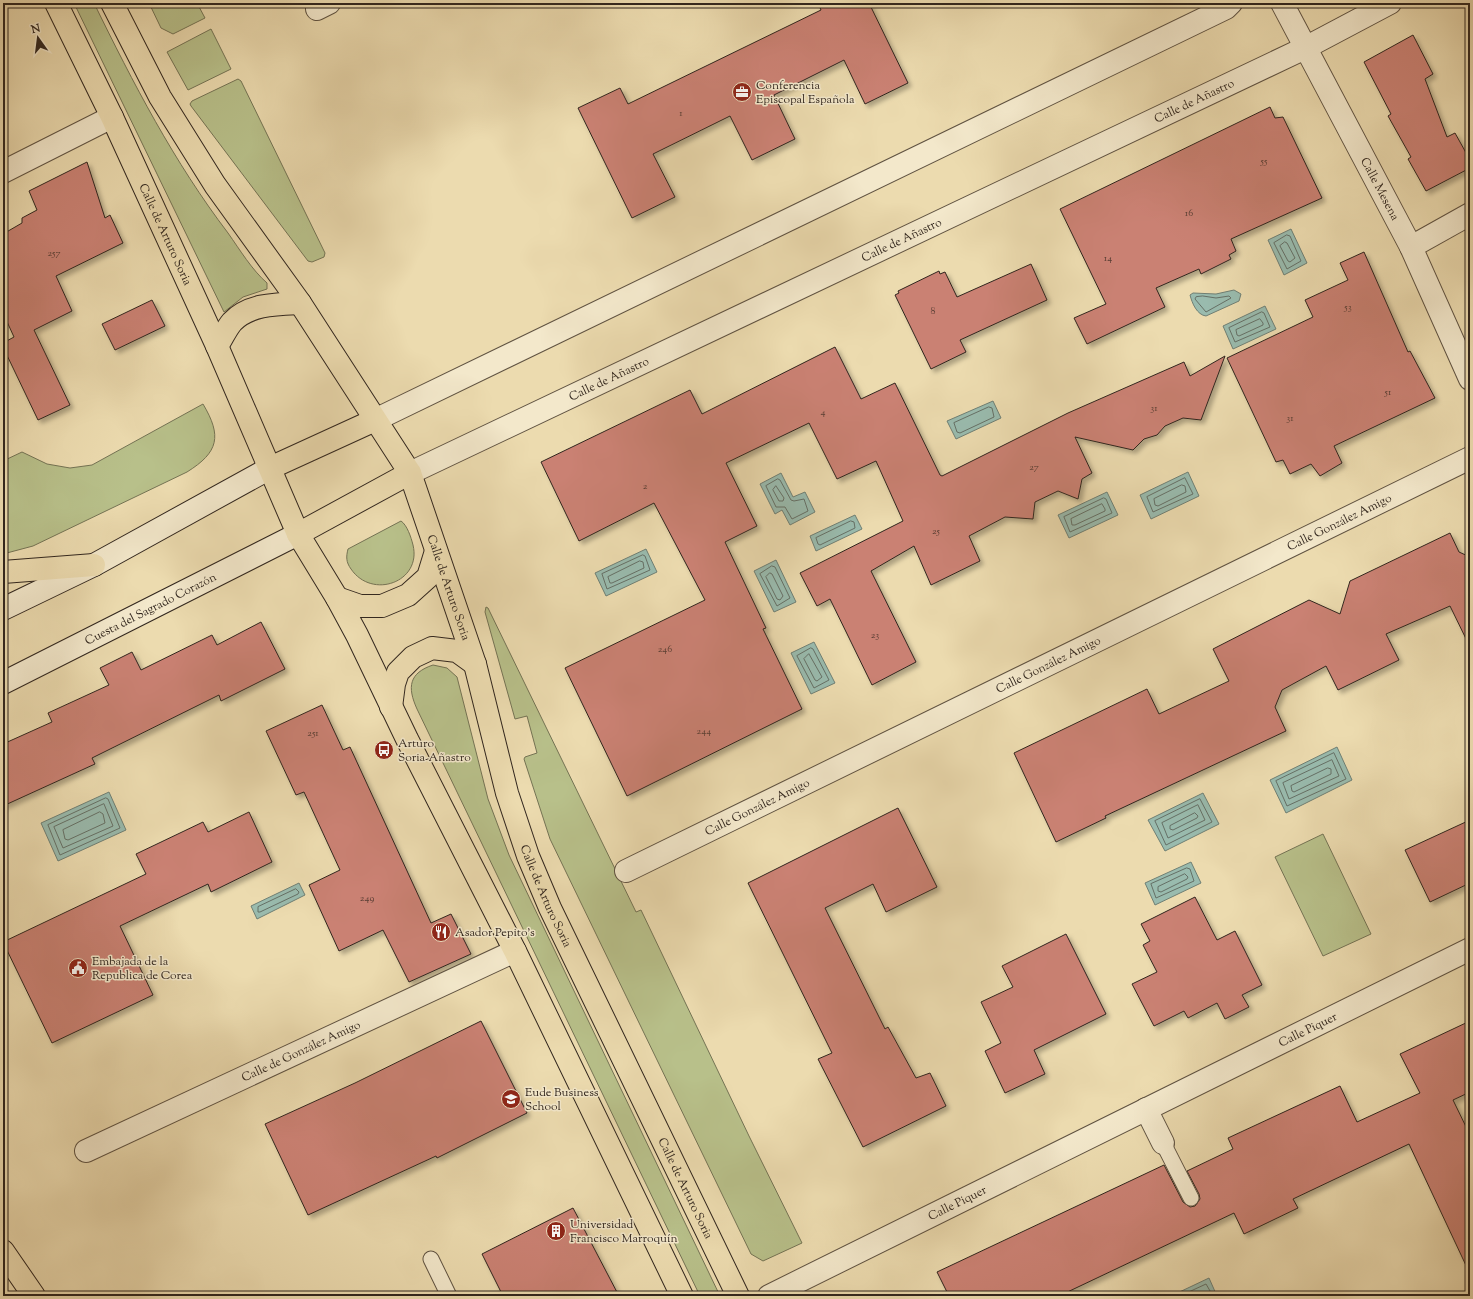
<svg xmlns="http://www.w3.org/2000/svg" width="1473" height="1299" font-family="'Sorts Mill Goudy',serif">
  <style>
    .green { fill: #b8c08a; stroke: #747354 }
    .water { fill: #99bbae; stroke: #6f7f74 }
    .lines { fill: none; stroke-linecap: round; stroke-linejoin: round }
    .shore { stroke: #657066; stroke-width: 1 }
    .building { fill: #ca8173; stroke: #31261e; filter: url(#shadow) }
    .lane-casing { stroke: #605342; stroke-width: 17 }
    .street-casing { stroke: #605342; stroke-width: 24 }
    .secondary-casing { stroke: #31261e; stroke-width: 24 }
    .primary-casing { stroke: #31261e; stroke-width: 24 }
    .highway-casing { stroke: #31261e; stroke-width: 24 }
    .lane { stroke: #f3e8cb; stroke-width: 15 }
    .street { stroke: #f3e8cb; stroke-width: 22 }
    .secondary { stroke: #f3e8cb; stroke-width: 22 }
    .primary { stroke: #ecdbaf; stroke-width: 22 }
    .highway { stroke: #ecdbaf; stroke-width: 22 }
    .labels { text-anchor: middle; stroke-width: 3; stroke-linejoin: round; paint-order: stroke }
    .number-label { font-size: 10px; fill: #573d33 }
    .poi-label { font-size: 12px; fill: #31261e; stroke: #f3e8cb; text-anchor: start }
    .street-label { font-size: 12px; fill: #31261e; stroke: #f3e8cb }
  </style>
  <defs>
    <filter id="shadow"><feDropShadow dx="3.5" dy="3.5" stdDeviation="2" flood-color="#0004"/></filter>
  </defs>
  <rect width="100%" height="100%" fill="#ecdbaf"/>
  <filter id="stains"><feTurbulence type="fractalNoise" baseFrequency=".005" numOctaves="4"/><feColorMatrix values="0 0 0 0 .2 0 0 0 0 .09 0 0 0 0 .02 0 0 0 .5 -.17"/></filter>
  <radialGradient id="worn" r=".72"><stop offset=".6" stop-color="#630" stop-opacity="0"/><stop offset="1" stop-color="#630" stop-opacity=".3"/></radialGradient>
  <!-- green -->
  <path class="green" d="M74 3H94C133 83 174 162 228 233 240 250 252 270 267 283V289L243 297 224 312Z
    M149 3H197L205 18 173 34 161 28Z
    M211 29 231 69 188 90 167 52Z
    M238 79 241 81 325 253 324 257 312 262 308 261 191 106 190 104 192 101Z
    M203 404C222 436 219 452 187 472L33 546 3 554V461L22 452 47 464 70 468 92 465Z
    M401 521C407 525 411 537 413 545 422 582 372 600 351 569 346 562 346 557 348 549Z
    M486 607 488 608 636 912 641 910 749 1136 802 1243 763 1261 751 1254 550 839 524 759 525 757 537 753 527 716 515 719 485 612Z
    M433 665 447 668 457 677 488 799 509 855 720 1296H700L417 709C407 687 409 673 433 665Z
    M1323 834 1371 934 1323 956 1275 857Z"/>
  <!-- water -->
  <path class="water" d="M1291 229 1307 263 1284 275 1268 240Z
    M1234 290 1241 294 1239 301 1206 316C1197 315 1192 303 1190 295L1193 293 1216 294Z
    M1265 306 1276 329 1233 349 1223 326Z
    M993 401 1001 418 956 439 947 421Z
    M1188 472 1199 496 1151 519 1140 495Z
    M781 473 793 497 805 492 815 512 790 525 782 510 775 514 760 484Z
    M1107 492 1118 515 1069 538 1058 515Z
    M855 515 862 529 816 551 810 536Z
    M646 549 657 572 606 596 595 573Z
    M776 560 796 602 774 612 754 571Z
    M814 642 835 683 811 694 791 653Z
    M1337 747 1352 780 1286 813 1270 780Z
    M109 792 126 830 58 861 41 823Z
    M1203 793 1219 824 1165 851 1148 820Z
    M1191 862 1201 883 1155 905 1145 883Z
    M299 883 305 895 257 919 251 906Z
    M1209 1278 1217 1296H1171Z"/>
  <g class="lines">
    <!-- shore -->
    <path class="shore" d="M1287 235 1290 236 1301 261 1287 269 1274 243Z
      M1285 242 1287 243 1295 258 1290 262 1288 261 1280 246Z
      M1203 296 1216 298 1229 296 1231 298 1206 312 1195 299 1196 297Z
      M1262 312 1264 313 1270 327 1235 342 1229 328Z
      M1260 319 1263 323V325L1239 336 1237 335 1236 330Z
      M989 407 992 408 994 417 960 433 957 432 954 423Z
      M1185 478 1193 494 1153 512 1147 497Z
      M778 479 780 480 791 500 794 501 804 499 808 511 792 519 785 507H776L766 486Z
      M1182 485 1185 486 1186 492 1158 506 1155 505 1154 499Z
      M776 486 784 498 783 501H779L773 490Z
      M1104 498 1106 499 1112 513 1070 532 1064 517Z
      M1102 504 1105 509V511L1075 525H1072L1071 519Z
      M851 521 854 522 855 528 820 545 818 544 816 538Z
      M643 555 645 556 650 570 607 589 602 574Z
      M640 561 643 562 644 568 612 583H610L608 577Z
      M772 566 775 567 790 598 777 606 760 574Z
      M770 573 772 574 783 596 780 600 777 599 766 577Z
      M811 648 813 649 829 680 814 688 797 656Z
      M809 654 822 677 817 681 815 680 804 659Z
      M1334 753 1346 779 1287 806 1276 781Z
      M1332 760 1339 776 1289 799 1283 783Z
      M1328 768 1331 769V774L1294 792 1292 791 1291 786Z
      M106 798 108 799 120 828 60 855 48 825Z
      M1200 799 1212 822 1166 845 1155 821Z
      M104 804 113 826 63 848 54 827Z
      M1198 805 1205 820 1168 838 1162 823Z
      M100 812 103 814 105 823 68 840 65 839 63 830Z
      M1195 813 1198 816 1197 818 1173 830 1170 829V826Z
      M1187 868 1190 869 1194 881 1156 898 1151 884Z
      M1185 874 1188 877 1187 879 1161 892 1158 891V887Z
      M296 889 299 892 298 894 260 912H258V907Z
      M1180 1296 1206 1284 1213 1296"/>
  </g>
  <!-- building -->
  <path class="building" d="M818 3H869L908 83 865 104 844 60 774 95 795 139 752 160 730 116 653 154 675 197 632 218 578 108 620 88 628 104 821 10Z
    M1413 35 1433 74 1425 79 1447 137 1455 133 1470 160V168L1426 191 1408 159 1411 157 1388 116 1391 114 1364 62Z
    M1270 107 1275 118 1283 117 1322 198 1231 239 1236 251 1229 255 1231 259 1201 274 1199 269 1156 288 1165 307 1087 344 1074 318 1106 304 1060 209Z
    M87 162 105 218 110 215 123 243 56 276 72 311 34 330 70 405 38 420 3 347V343L14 337 3 313V234L22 223V218L37 210 29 191Z
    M1364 252 1408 352 1410 351 1435 398 1334 446 1342 463 1320 476 1311 464 1290 474 1283 460 1276 462 1227 358 1313 317 1305 300 1348 280 1340 263Z
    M1031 264 1047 300 960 340 966 352 931 369 895 295 899 293 898 291 939 271 940 274 945 272 957 297Z
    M152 300 165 326 115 350 102 324Z
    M835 347 861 399 895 383 940 475 942 476 1068 413 1184 362 1190 376 1225 356 1201 420 1183 418 1165 426 1157 435 1144 439 1133 450 1075 437 1092 473 1082 479 1078 499 1058 491 1035 502 1033 519 1005 517 969 536 980 561 931 585 914 546 871 571 916 662 872 685 830 599 817 606 800 573 903 521 876 461 837 479 809 423 726 463 757 526 725 542 766 628 763 629 802 709 627 796 565 668 705 600 654 503 579 541 541 462 690 390 702 414Z
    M1450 533 1459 552 1470 557V647L1450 606 1386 634 1399 660 1338 690 1326 666 1302 679 1282 690 1275 707 1286 731 1105 816 1106 818 1056 842 1014 753 1147 689 1159 714 1229 681 1213 649 1309 600 1340 614 1350 581Z
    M261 622 285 669 221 701 219 695 92 758 95 764 3 806V744L52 722 48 713 109 685 100 668 132 652 141 670 212 635 217 645Z
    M322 705 343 750 350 747 431 923 451 914 471 954 409 982 383 930 339 951 309 885 340 870 304 792 296 795 266 731Z
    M898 808 937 887 886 912 873 884 825 908 885 1029 888 1027 916 1078 930 1073 946 1106 863 1147 818 1059 832 1053 748 883Z
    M249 812 272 862 211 892 208 884 120 926 153 995 52 1043 3 942 146 874 136 854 203 822 208 832Z
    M1470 820V883L1430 902 1405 850Z
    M1195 897 1217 940 1235 931 1262 985 1242 995 1249 1007 1225 1019 1217 1003 1188 1018 1184 1011 1154 1026 1132 984 1157 972 1143 945 1150 941 1141 924Z
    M1066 934 1106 1014 1034 1050 1045 1074 1005 1093 985 1051 1001 1043 981 1002 1013 987 1002 966Z
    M481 1021 527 1113 437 1158 436 1156 308 1215 265 1124 355 1083Z
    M1470 1021V1092L1453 1100 1470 1135V1274L1409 1144 1293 1199 1298 1208 1244 1234 1234 1213 1059 1296H949L937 1272 1164 1165 1183 1202 1190 1207 1195 1206 1200 1199 1199 1194 1187 1171 1233 1149 1228 1138 1340 1086 1357 1122 1420 1093 1400 1054Z
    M573 1208 619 1296H503L482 1254Z"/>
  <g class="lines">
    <!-- lane casing -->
    <g class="lane-casing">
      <path id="lane" d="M1163 1143 1191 1198
        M431 1259 449 1296"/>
    </g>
    <!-- street casing -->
    <g class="street-casing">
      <g id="street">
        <path id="s1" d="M1282 3 1411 247 1470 379"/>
        <path d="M317 9 329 3"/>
        <path d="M3 172 112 117"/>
        <path d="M1411 247 1470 214"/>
        <path d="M375 420 1226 8 1231 3"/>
        <path id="s2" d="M410 473 1305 48 1390 3"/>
        <path id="s3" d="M626 871 1470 458"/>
        <path d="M1146 1109 1163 1143"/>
        <path id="s4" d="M86 1151 515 951"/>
        <path id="s5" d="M769 1296 1470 949"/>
      </g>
    </g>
    <!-- secondary casing -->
    <g class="secondary-casing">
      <g id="secondary">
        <path d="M3 609 94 565 270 468"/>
        <path id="s6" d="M3 683 298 534"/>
      </g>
    </g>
    <!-- primary casing -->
    <g class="primary-casing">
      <g id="primary">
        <path id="s7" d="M56 3 112 117 217 346 298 534 337 598 357 635 407 739 515 951 682 1296"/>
        <path id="s8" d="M112 3 160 97 215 185 300 303 410 473 475 664 507 793 528 856 550 908 738 1296"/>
        <path d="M217 346C222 339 226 329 232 322 249 304 277 304 300 303"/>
        <path d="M270 468 375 420"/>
        <path d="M298 534 410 473"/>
        <path d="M337 598 360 606H382L408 595 428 577 436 551"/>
        <path d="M391 707 394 684 398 672 413 657 432 648 457 651 475 664"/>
      </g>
    </g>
    <!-- highway casing -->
    <g class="highway-casing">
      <path id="highway" d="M3 572 94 565
        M3 1251 34 1296"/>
    </g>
    <!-- lane -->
    <use href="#lane" class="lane"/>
    <!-- street -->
    <use href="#street" class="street"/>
    <!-- secondary -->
    <use href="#secondary" class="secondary"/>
    <!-- primary -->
    <use href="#primary" class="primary"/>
    <!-- highway -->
    <use href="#highway" class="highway"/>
  </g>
  <!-- icons -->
  <defs>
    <g id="office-disc" transform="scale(1)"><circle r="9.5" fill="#8f2418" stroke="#f3e8cb"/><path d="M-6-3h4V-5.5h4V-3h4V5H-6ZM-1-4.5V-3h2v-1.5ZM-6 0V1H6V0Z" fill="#fff"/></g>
    <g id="bus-disc" transform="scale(1)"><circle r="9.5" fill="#8f2418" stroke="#f3e8cb"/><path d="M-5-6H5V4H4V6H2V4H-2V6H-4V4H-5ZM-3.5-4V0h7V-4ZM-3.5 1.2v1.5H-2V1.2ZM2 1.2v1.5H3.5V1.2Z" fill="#fff"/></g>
    <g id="restaurant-disc" transform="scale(1)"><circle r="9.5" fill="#8f2418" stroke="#f3e8cb"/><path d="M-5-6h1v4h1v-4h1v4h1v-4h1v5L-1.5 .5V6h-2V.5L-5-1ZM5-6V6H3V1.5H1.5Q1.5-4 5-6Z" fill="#fff"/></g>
    <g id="civic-disc" transform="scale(1)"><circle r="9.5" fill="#8f2418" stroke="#f3e8cb"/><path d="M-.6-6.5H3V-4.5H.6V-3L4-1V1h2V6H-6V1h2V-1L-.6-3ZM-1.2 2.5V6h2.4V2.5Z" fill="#fff"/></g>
    <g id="university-disc" transform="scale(1)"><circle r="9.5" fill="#8f2418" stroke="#f3e8cb"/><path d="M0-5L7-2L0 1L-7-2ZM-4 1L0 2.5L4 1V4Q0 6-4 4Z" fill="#fff"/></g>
    <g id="building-disc" transform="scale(1)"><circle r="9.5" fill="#8f2418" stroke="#f3e8cb"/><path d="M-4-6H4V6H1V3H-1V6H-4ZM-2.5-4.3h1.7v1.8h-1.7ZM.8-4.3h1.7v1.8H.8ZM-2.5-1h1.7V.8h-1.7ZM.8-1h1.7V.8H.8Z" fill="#fff"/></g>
  </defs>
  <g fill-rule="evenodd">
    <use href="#office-disc" x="742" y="92"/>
    <use href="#bus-disc" x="384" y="750"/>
    <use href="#restaurant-disc" x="441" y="932"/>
    <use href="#civic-disc" x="78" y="968"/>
    <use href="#university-disc" x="511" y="1099"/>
    <use href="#building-disc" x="556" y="1231"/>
  </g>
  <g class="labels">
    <!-- number labels -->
    <g class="number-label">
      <text x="681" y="116">1</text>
      <text x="1264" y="164">55</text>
      <text x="1189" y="216">16</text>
      <text x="54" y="256">257</text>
      <text x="1108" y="261">14</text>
      <text x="1348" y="310">53</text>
      <text x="933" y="314">8</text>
      <text x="1388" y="395">51</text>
      <text x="1154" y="411">31</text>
      <text x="823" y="415">4</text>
      <text x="1290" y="421">31</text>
      <text x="1034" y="470">27</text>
      <text x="645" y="489">2</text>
      <text x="936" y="534">25</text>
      <text x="875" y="638">23</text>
      <text x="665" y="652">246</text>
      <text x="704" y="734">244</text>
      <text x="313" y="736">251</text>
      <text x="367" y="901">249</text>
    </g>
    <!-- poi labels -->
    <g class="poi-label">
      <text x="756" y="89">Conferencia<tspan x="756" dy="14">Episcopal Española</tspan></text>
      <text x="398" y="747">Arturo<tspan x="398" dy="14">Soria-Añastro</tspan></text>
      <text x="455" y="936">Asador Pepito's</text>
      <text x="92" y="965">Embajada de la<tspan x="92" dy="14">Republica de Corea</tspan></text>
      <text x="525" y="1096">Eude Business<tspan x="525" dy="14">School</tspan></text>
      <text x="570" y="1228">Universidad<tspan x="570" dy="14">Francisco Marroquín</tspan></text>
    </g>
    <!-- street labels -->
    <g class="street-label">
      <text dy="4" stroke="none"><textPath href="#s2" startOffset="868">Calle de Añastro</textPath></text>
      <text dy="4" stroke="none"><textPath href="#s1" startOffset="210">Calle Mesena</textPath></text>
      <text dy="4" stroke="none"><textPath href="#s7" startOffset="256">Calle de Arturo Soria</textPath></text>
      <text dy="4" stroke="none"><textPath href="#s2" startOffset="544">Calle de Añastro</textPath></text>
      <text dy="4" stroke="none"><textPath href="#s2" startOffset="220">Calle de Añastro</textPath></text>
      <text dy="4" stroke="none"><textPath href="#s3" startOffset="794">Calle González Amigo</textPath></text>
      <text dy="4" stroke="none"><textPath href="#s8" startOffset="678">Calle de Arturo Soria</textPath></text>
      <text dy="4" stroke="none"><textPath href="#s6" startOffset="165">Cuesta del Sagrado Corazón</textPath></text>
      <text dy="4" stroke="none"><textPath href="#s3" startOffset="470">Calle González Amigo</textPath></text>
      <text dy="4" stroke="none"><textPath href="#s3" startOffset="146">Calle González Amigo</textPath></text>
      <text dy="4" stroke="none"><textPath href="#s8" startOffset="1002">Calle de Arturo Soria</textPath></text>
      <text dy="4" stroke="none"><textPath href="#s5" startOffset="601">Calle Piquer</textPath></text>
      <text dy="4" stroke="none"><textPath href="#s4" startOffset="237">Calle de González Amigo</textPath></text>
      <text dy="4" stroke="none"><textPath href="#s8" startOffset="1326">Calle de Arturo Soria</textPath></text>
      <text dy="4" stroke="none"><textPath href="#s5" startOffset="210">Calle Piquer</textPath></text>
    </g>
  </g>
  <!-- margin -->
  <rect width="1473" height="1299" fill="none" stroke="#ecdbaf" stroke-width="16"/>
  <rect x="4" y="4" width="1465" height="1291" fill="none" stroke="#31261e" stroke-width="2"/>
  <rect x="8" y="8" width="1457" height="1283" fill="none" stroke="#31261e"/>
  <!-- north arrow -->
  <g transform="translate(38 38) rotate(346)" stroke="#f3e8cb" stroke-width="3" paint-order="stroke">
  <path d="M0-3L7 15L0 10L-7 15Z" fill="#31261e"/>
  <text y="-6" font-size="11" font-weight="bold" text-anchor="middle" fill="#31261e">N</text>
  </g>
  <rect width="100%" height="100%" filter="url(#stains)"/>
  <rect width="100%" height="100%" fill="url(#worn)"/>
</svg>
